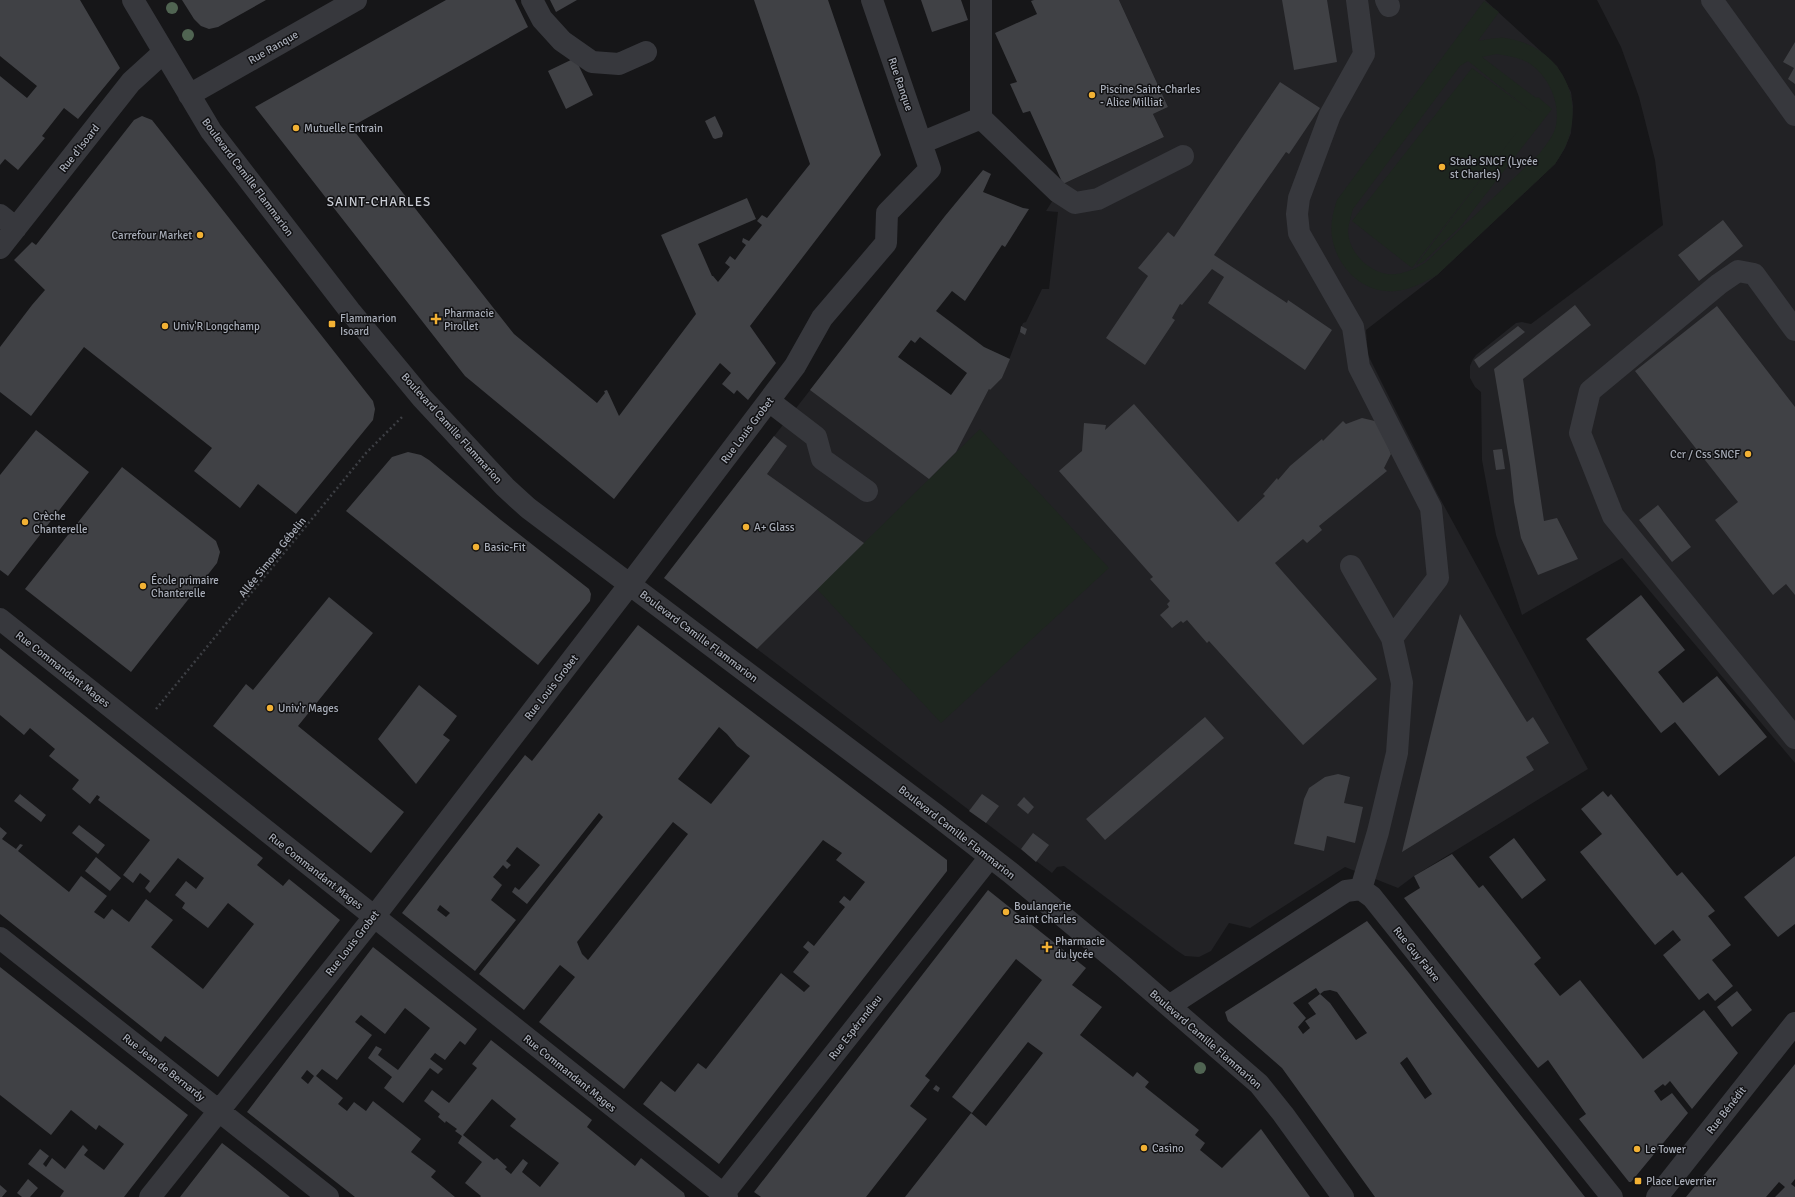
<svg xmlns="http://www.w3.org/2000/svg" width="1795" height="1197" font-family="Signika,sans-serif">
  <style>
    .built { fill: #222225 }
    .green { fill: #1e261f; fill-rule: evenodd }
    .building { fill: #404145; fill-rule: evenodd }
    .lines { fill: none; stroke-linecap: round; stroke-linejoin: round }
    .path { stroke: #3d3f44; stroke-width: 2.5; stroke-dasharray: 2 3; stroke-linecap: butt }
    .minor { stroke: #37383d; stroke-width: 22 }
    .tree { fill: #506452 }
    .poi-dot { fill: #f2b134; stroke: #111113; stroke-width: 1.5 }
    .labels { text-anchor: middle; stroke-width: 3; stroke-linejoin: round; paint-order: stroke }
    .street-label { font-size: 11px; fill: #a8adb8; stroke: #111113 }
    .poi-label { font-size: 11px; fill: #a8adb8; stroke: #111113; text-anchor: start }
    .quarter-label { font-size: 13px; letter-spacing: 1px; fill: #c9ccd4; stroke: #111113 }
  </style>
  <rect width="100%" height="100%" fill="#161618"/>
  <!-- built -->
  <path class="built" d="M1119 0H1485L1557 66 1571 92 1573 106 1571 133 1565 148 1555 164 1437 275 1366 330 1368 355 1437 493 1588 769 1414 876 1398 888 1345 867 1250 928 1229 923 1211 951 1199 957 1185 956 1176 950 1064 866 1057 867 1052 873 757 649 817 589 736 485 839 353 960 443 989 389 990 390 1002 378 1023 323 1026 322 1042 289H1049L1058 212 1046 211 1063 184 1164 137 1153 114 1168 107Z
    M1597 0H1795V763L1622 558 1522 615 1496 535 1482 460 1481 392 1475 387 1470 378V366L1473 359 1476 355 1516 323 1522 322 1531 324 1663 225 1655 160 1639 97 1621 47Z"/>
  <!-- green -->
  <path class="green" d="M1484 1 1499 12 1478 41C1487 40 1496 37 1505 38 1569 47 1592 115 1555 164L1437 275C1424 282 1411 290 1396 291 1363 294 1337 268 1332 237 1330 224 1333 212 1337 200ZM1497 54C1507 56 1518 57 1527 62 1549 75 1562 105 1555 129 1552 138 1545 146 1540 153L1425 263C1416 268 1406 273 1396 274 1373 277 1348 254 1348 230 1349 223 1351 216 1353 209L1460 66 1468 61 1532 112 1472 68 1352 221 1412 268 1520 128 1416 265 1423 262 1461 226 1552 109 1538 97 1536 98 1482 57Z
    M980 429 1109 568 941 723 817 589Z"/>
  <!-- building -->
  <path class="building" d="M0 0H80L120 68 78 119 64 108 42 136 45 138 18 170 5 159 0 165V76L27 98 37 86 0 56Z
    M182 0H266L218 27 209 29 201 26 194 19Z
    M446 0H515L528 27 351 127 514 334 597 403 605 393 604 391 607 390 619 416 696 314 661 235 747 198 756 219 698 244 712 276H713L718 282 730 267 725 263 730 256 735 260 746 245 742 242 743 238 749 241 762 225 757 221 762 215 767 218 810 164 754 0H828L881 155 750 326 776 363 748 400 737 390 734 394 722 384 731 373 720 363 614 499 465 376 255 107Z
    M550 0H577L556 12Z
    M921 0H961L968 20 932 32Z
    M1034 0H1119L1168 107 1153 114 1164 137 1063 184 1030 111 1023 113 1010 84 1017 82 995 33 1037 14 1031 1Z
    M1282 0H1327L1337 62 1294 70Z
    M1795 42V84L1788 79 1794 68 1783 62Z
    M575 58 593 95 566 109 548 71Z
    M1280 82 1320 108 1289 154 1286 152 1214 255 1287 303 1288 300 1332 330 1305 370 1208 303 1224 277 1212 269 1182 305 1180 304 1172 318 1175 320 1145 365 1106 338 1148 276 1138 268 1168 232 1174 237Z
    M142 116 152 120 373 401 375 409 373 420 296 514 258 484 240 508 194 471 212 448 84 347 31 416 0 392V347L32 305 45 290 14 260 32 242 36 245 134 120Z
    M715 116 723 133 722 137 715 139 713 138 705 121Z
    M983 170 991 174 983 192 1023 208 1029 209 1005 247 1002 245 965 301 952 291 936 311 984 347 1010 359 1002 378 990 390 989 389 956 452 929 479 810 390 945 216ZM920 337 967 373 951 395 898 357 911 340 915 343Z
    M1723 220 1743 246 1699 281 1678 255Z
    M1575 305 1591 325 1523 379 1544 521 1557 518 1578 559 1538 575 1521 538 1514 502 1510 465 1494 369Z
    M1717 306 1795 407V595L1786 584 1773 595 1715 520 1738 502 1635 371Z
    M1021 326 1027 329 1025 335 1020 332Z
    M1518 326 1525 332 1479 368 1474 360Z
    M1134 404 1238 522 1265 496 1263 494 1277 478 1278 480 1290 466 1322 439 1323 441 1343 421 1346 424 1362 418 1379 422 1391 454 1384 468 1387 471 1319 526 1322 530 1307 543 1303 539 1275 563 1377 679 1303 745 1209 641 1207 643 1187 620 1183 623 1181 621 1172 628 1160 615 1169 607 1167 604 1170 601 1150 579 1153 577 1059 471 1082 451 1084 423 1106 425 1105 430Z
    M36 430 89 472 8 576 0 570V475Z
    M774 436 787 446 767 474 864 543 757 649 664 578Z
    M1502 449 1505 469 1496 470 1493 450Z
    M408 452 421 455 429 460 501 520 589 589 591 594 590 601 538 665 346 511 392 457Z
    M122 467 216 541 220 552 217 563 131 672 25 589Z
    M1658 505 1691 547 1672 562 1639 520Z
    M1641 595 1685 650 1658 672 1683 703 1717 676 1767 737 1719 776 1675 722 1661 733 1586 639Z
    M329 597 373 633 298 726 404 812 371 853 213 726 246 684 253 690Z
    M1460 614 1527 722 1533 717 1549 743 1526 757 1534 770 1402 852Z
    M638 625 947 860V871L719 1164 643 1104 661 1081 675 1092 698 1063 706 1069 781 973 804 992 810 986 793 972 809 952 803 947 808 941 814 946 845 907 839 902 844 896 850 901 865 882 836 860 842 853 823 840 624 1089 539 1022 575 977 560 965 524 1010 479 974 603 817 599 813 527 904 512 892 515 887 519 890 540 865 517 847 506 861 511 865 507 869 503 865 493 877 502 885 491 900 516 920 475 971 402 913 525 755 532 761ZM719 727 727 734 737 746 750 756 711 804 678 779ZM673 822 688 834 588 960 582 954 577 942ZM440 905 450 913 446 917 437 910Z
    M0 648 263 858 257 865 283 886 289 879 340 920 218 1077 165 1036 161 1042 0 914V827L7 833 2 839 16 849 20 844 23 845 18 851 69 892 81 876 107 896 94 912 104 919 112 909 129 922 146 899 173 920 151 947 203 989 254 924 228 903 208 928 182 908 185 903 175 895 186 881 196 889 204 878 178 858 150 893 145 888 150 881 140 873 133 883 123 875 150 840 98 800 100 797 97 795 90 804 72 789 79 780 49 756 55 749 30 728 24 735 0 715Z
    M419 685 457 716 443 735 450 740 416 784 378 739Z
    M1205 717 1224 738 1105 840 1086 819Z
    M1338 774 1350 777 1344 803 1363 807 1355 843 1327 836 1324 851 1294 844 1304 799 1309 788 1325 777Z
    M1603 791 1608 797 1611 794 1677 876 1682 872 1715 911 1708 916 1731 945 1712 960 1733 986 1715 1001 1708 993 1699 1000 1663 955 1681 940 1673 930 1655 945 1580 852 1602 834 1581 809Z
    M20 794 46 815 41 822 14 801Z
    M982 794 999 806 986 823 969 811Z
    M1024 797 1034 807 1028 814 1017 805Z
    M79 825 105 845 98 854 72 833Z
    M1033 833 1049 845 1036 862 1021 849Z
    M1514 838 1546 880 1522 899 1489 857Z
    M1452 854 1479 888 1483 885 1541 958 1534 964 1560 996 1580 980 1643 1059 1704 1010 1738 1053 1692 1109 1670 1081 1665 1086 1663 1084 1654 1091 1661 1101 1672 1093 1688 1113 1631 1182H1629L1579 1119 1586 1114 1548 1060 1538 1068 1404 898 1420 888 1414 876Z
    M1795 856V924L1778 937 1744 897Z
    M96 857 121 878 110 891 85 871Z
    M988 890 1086 968 1072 985 1102 1007 1080 1035 1133 1077 1137 1072 1149 1082 1145 1087 1199 1130 1195 1135 1205 1143 1200 1150 1222 1168 1261 1129 1310 1197H905L971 1113 986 1126 1043 1053 1028 1042 972 1113 952 1097 1042 980 1016 959 925 1076 930 1080 910 1106 927 1119 866 1197H761L754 1192Z
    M1367 921 1409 973 1585 1197H1375L1282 1068 1228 1021 1225 1012ZM1316 988 1320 994 1308 1003 1316 1014 1305 1021 1310 1028 1303 1034 1298 1027 1306 1018 1293 1003ZM1330 990 1337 992 1367 1033 1356 1040 1330 1003 1320 994 1324 991ZM1407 1057 1432 1094 1425 1099 1400 1063Z
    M373 947 477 1029 465 1045 460 1041 445 1060 435 1053 430 1059 443 1069 438 1074 430 1068 403 1103 384 1088 392 1077 368 1058 376 1046 382 1049 378 1055 398 1070 420 1041 430 1028 405 1008 385 1034 361 1015 355 1022 372 1035 337 1080 322 1069 316 1076 343 1098 338 1104 347 1111 354 1102 366 1111 373 1101 421 1139 411 1152 436 1171 431 1177 455 1197H355L247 1112ZM307 1070 314 1076 308 1084 301 1078Z
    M0 967 188 1115 124 1197H60L64 1191 28 1164 40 1149 49 1156 43 1164 46 1167 52 1158 65 1169 83 1145 88 1150 84 1155 104 1170 124 1144 99 1125 96 1130 71 1110 51 1135 0 1095Z
    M1737 991 1752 1010 1732 1027 1717 1007Z
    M491 1040 592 1120 587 1127 635 1166 641 1158 684 1193 685 1197H480L481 1196 465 1183 482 1162 458 1143 462 1136 455 1131 457 1129 446 1121 445 1123 438 1117 440 1114 424 1101 432 1090 449 1103 477 1068 472 1064ZM492 1099 516 1119 510 1126 559 1163 540 1187 522 1172 528 1163 523 1159 511 1174 505 1169 507 1167 497 1158 494 1160 463 1135Z
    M1795 1064V1179L1791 1184 1795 1187V1197H1775L1785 1187 1779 1182 1766 1197H1686Z
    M936 1085 940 1088 938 1092 933 1089Z
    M222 1143 248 1163 290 1197H180Z
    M28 1179 38 1188 30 1197H22L17 1193Z
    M0 1185 7 1191 2 1197H0Z"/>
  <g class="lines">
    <!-- path -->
    <path class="path" d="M156 709 366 453 403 416"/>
    <!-- minor -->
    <path class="minor" d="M133 0 211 131 350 311 422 398 505 487 528 508 935 814 1011 873 1124 967 1259 1084 1283 1114 1343 1197
      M532 0 542 19 562 41 592 62 619 64 646 52
      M1357 0 1364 54 1330 115 1299 198 1297 214 1299 233 1353 327 1359 367 1431 508 1438 578 1392 638
      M1386 0 1389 6
      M1712 0 1795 115
      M189 95 356 0
      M981 118 1058 192 1075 203 1098 199 1183 156
      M921 143 981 118V0
      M0 215 16 228
      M0 248 131 82 164 52
      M1795 330 1754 274 1738 271 1719 284 1590 391 1580 433 1613 516 1795 738
      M769 401 816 437 822 459 867 491
      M1351 566 1392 638 1402 683 1397 753 1378 832 1361 889
      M0 619 727 1197
      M0 938 328 1197
      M1169 1006 1346 891 1361 889 1372 897 1612 1197
      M150 1197 374 917 630 584 795 366 822 318 886 243 887 213 930 169 872 0
      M721 1197 990 857
      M1657 1197 1795 1023"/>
  </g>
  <!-- trees -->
  <g class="tree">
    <circle cx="172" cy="8" r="6"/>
    <circle cx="188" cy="35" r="6"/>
    <circle cx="1200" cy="1068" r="6"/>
  </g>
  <!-- markers -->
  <g class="poi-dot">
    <circle cx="1092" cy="95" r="4"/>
    <circle cx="296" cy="128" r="4"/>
    <circle cx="1442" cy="167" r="4"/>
    <circle cx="200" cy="235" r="4"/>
    <path d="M434 313h4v4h4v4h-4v4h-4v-4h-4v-4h4z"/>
    <rect x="328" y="320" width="8" height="8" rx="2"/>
    <circle cx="165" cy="326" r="4"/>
    <circle cx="1748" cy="454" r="4"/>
    <circle cx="25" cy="522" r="4"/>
    <circle cx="746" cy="527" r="4"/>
    <circle cx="476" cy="547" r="4"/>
    <circle cx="143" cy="586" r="4"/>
    <circle cx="270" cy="708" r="4"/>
    <circle cx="1006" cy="912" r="4"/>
    <path d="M1045 941h4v4h4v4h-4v4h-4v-4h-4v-4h4z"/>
    <circle cx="1144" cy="1148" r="4"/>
    <circle cx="1637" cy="1149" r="4"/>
    <rect x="1634" y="1177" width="8" height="8" rx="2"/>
  </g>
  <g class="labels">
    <!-- street labels -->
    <g class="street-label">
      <text transform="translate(273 47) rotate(-30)" y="4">Rue Ranque</text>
      <text transform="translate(901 84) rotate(71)" y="4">Rue Ranque</text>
      <text transform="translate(79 148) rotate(-52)" y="4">Rue d'Isoard</text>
      <text transform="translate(248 177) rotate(53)" y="4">Boulevard Camille Flammarion</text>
      <text transform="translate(452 428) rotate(48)" y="4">Boulevard Camille Flammarion</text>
      <text transform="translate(747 430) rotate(-53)" y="4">Rue Louis Grobet</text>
      <text transform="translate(272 557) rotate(-51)" y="4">Allée Simone Gébelin</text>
      <text transform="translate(699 636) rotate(37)" y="4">Boulevard Camille Flammarion</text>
      <text transform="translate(63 669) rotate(38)" y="4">Rue Commandant Mages</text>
      <text transform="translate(551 687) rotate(-52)" y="4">Rue Louis Grobet</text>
      <text transform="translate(957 832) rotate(38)" y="4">Boulevard Camille Flammarion</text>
      <text transform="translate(316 871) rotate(38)" y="4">Rue Commandant Mages</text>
      <text transform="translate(352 943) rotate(-52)" y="4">Rue Louis Grobet</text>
      <text transform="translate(1417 954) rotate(51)" y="4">Rue Guy Fabre</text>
      <text transform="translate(855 1027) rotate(-52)" y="4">Rue Espérandieu</text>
      <text transform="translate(1206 1039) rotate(41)" y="4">Boulevard Camille Flammarion</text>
      <text transform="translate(164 1067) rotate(38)" y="4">Rue Jean de Bernardy</text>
      <text transform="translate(570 1073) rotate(39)" y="4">Rue Commandant Mages</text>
      <text transform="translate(1726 1110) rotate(-52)" y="4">Rue Bénédit</text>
    </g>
    <!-- poi labels -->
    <g class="poi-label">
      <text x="1100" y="93">Piscine Saint-Charles<tspan x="1100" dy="13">- Alice Milliat</tspan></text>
      <text x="304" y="132">Mutuelle Entrain</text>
      <text x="1450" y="165">Stade SNCF (Lycée<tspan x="1450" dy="13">st Charles)</tspan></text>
      <text x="192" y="239" text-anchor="end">Carrefour Market</text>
      <text x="444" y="317">Pharmacie<tspan x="444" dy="13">Pirollet</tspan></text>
      <text x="340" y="322">Flammarion<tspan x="340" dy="13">Isoard</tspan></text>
      <text x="173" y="330">Univ'R Longchamp</text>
      <text x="1740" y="458" text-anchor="end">Ccr / Css SNCF</text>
      <text x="33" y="520">Crèche<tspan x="33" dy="13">Chanterelle</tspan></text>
      <text x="754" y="531">A+ Glass</text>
      <text x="484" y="551">Basic-Fit</text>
      <text x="151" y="584">École primaire<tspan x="151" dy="13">Chanterelle</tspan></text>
      <text x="278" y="712">Univ'r Mages</text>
      <text x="1014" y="910">Boulangerie<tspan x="1014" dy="13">Saint Charles</tspan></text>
      <text x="1055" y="945">Pharmacie<tspan x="1055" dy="13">du lycée</tspan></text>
      <text x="1152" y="1152">Casino</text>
      <text x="1645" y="1153">Le Tower</text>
      <text x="1646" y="1185">Place Leverrier</text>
    </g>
    <!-- quarter labels -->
    <g class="quarter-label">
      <text x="379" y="206">SAINT-CHARLES</text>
    </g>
  </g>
</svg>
